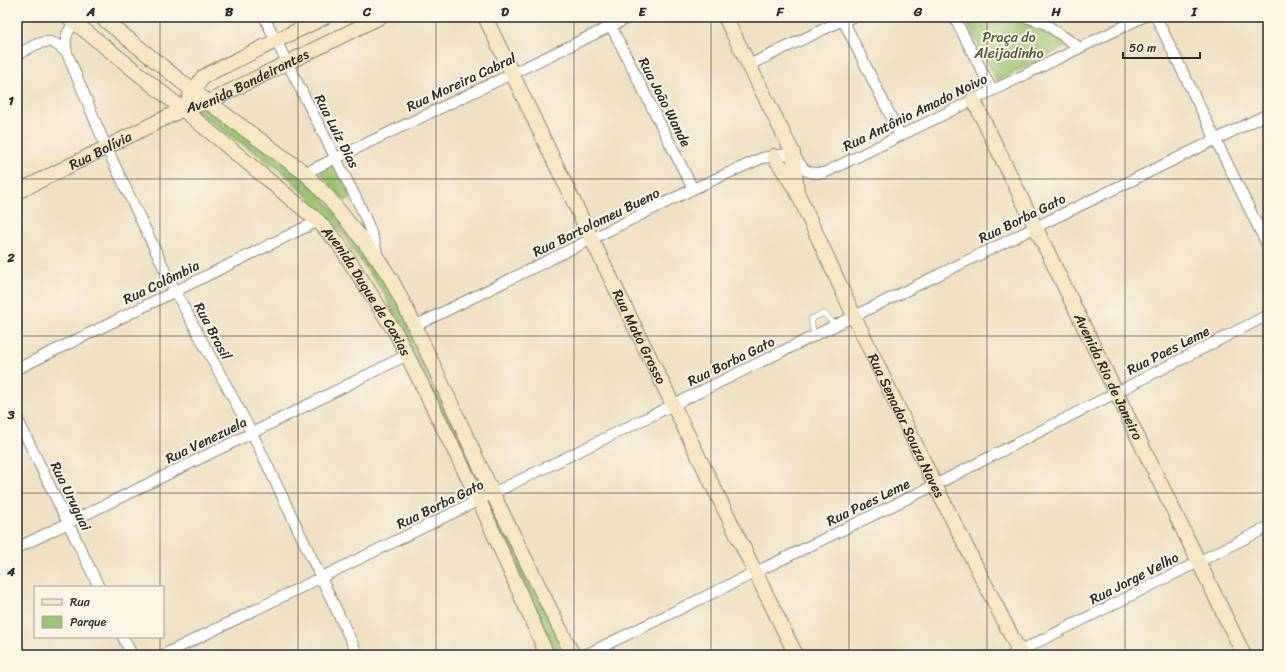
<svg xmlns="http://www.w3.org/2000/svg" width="1285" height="672" font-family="Sriracha,sans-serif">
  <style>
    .green { fill: #9cc571; stroke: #64784e }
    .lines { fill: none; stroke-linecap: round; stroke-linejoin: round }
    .lane-casing { stroke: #8d8676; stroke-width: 6 }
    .street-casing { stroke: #8d8676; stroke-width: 12 }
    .secondary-casing { stroke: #8d8676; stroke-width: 16 }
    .lane { stroke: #fff; stroke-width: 5 }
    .street { stroke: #fff; stroke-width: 10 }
    .secondary { stroke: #f7e8c3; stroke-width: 14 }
    .grid { fill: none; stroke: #2b2b2b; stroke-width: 1; stroke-opacity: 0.55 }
    .labels { text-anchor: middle; stroke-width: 4; stroke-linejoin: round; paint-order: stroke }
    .park-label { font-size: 14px; fill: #4d5940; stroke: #fcf5e5 }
    .street-label { font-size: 14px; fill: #2b2b2b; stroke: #fcf5e5 }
    .neatline { fill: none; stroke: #2b2b2b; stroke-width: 1.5 }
    .grid-label { font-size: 13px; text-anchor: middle; font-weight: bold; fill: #2b2b2b }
  </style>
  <rect width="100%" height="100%" fill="#fcf5e5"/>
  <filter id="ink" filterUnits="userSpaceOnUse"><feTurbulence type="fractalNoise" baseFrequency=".025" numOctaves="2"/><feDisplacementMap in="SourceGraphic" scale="8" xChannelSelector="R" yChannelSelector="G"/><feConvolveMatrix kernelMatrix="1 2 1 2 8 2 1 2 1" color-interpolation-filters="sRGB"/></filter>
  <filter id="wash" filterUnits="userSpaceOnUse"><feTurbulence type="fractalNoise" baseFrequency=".012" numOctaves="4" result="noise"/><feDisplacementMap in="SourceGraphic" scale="16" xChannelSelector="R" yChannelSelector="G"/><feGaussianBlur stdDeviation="0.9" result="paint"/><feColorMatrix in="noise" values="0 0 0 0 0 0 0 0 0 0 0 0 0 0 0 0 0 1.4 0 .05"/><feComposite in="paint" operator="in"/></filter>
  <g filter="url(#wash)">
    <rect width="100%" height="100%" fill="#efe1c1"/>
    <!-- green -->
    <path class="green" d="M964 17H1010L1040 28 1068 45 997 81Z
      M208 105 310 183 337 214 391 290 483 478 476 482 384 293 342 235 320 209 284 173 194 110Z
      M330 166H334L351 195 350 199 344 200 321 174 322 170Z
      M496 504 566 648 557 653 488 508Z"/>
  </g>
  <g filter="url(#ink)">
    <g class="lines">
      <!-- lane casing -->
      <g class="lane-casing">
        <path id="lane" d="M814 336 811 319 824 313 835 325"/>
      </g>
      <!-- street casing -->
      <g class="street-casing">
        <path id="street" d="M79 17C68 32 63 34 67 53L106 147 175 291 252 433 358 655
          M264 17 359 204C367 222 375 239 378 259
          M954 17 992 90
          M1026 17 1044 23 1080 48
          M1156 17 1268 247
          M843 20 900 135
          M611 26 693 189
          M17 55C27 50 42 38 54 43 58 45 63 50 67 53
          M749 65 843 20 853 17
          M305 173 630 17
          M415 326 693 189 762 158 793 153C803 169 804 174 824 173L1143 17
          M17 369 318 221
          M17 418 99 587
          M17 548 252 433 407 355
          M123 637 132 655
          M163 655 1036 227 1268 114
          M585 655 935 485 1268 315
          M1012 655 1268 527"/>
      </g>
      <!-- secondary casing -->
      <g class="secondary-casing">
        <g id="secondary">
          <path id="s1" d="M68 17 180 107 318 221 338 243 397 335 479 500 547 655"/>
          <path d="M101 17 193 91 305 173 327 196 378 259 391 279 415 326 493 494 573 655"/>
          <path id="s2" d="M485 17 592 240 796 655"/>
          <path id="s3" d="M725 17 793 153 797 192 854 316 935 485 1021 655"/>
          <path d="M189 98 203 77 210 73 325 17"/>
          <path id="s4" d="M973 99C1065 284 1153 470 1244 655"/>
          <path d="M774 156 796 190"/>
          <path id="s5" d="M17 192 183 109 208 102 380 17"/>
        </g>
      </g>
      <!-- lane -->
      <use href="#lane" class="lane"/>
      <!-- street -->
      <use href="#street" class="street"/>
      <!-- secondary -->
      <use href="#secondary" class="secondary"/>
    </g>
  </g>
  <!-- grid -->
  <path class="grid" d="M160 17V587M298 17V655M436 17V655M574 17V655M711 17V655M849 17V655M987 17V655M1125 17V655M17 179H1268M17 336H1268M17 493H1268M160 637V655"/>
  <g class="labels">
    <!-- park labels -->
    <g class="park-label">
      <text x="1009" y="42">Praça do<tspan x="1009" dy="16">Aleijadinho</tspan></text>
    </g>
    <!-- street labels -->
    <g class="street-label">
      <text dy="5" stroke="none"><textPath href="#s5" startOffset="256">Avenida Bandeirantes</textPath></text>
      <text transform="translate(461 82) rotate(-25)" y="5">Rua Moreira Cabral</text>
      <text transform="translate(665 102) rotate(63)" y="5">Rua João Wande</text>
      <text transform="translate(915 112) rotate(-26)" y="5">Rua Antônio Amado Noivo</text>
      <text transform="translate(337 131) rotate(63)" y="5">Rua Luiz Dias</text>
      <text dy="5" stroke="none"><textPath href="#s5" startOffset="93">Rua Bolívia</textPath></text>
      <text transform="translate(1022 218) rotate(-26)" y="5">Rua Borba Gato</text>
      <text transform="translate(596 222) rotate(-26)" y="5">Rua Bartolomeu Bueno</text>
      <text transform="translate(161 282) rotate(-26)" y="5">Rua Colômbia</text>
      <text dy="5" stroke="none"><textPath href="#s1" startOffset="408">Avenida Duque de Caxias</textPath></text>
      <text transform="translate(213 331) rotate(62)" y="5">Rua Brasil</text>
      <text dy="5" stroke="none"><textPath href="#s2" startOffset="355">Rua Mato Grosso</textPath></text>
      <text transform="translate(1168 350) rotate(-27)" y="5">Rua Paes Leme</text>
      <text transform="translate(731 361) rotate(-26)" y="5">Rua Borba Gato</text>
      <text dy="5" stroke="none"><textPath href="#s4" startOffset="309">Avenida Rio de Janeiro</textPath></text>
      <text dy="5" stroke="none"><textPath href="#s3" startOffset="449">Rua Senador Souza Naves</textPath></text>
      <text transform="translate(206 440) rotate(-26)" y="5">Rua Venezuela</text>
      <text transform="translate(71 496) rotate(64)" y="5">Rua Uruguai</text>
      <text transform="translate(868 502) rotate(-26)" y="5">Rua Paes Leme</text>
      <text transform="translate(440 504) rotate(-26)" y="5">Rua Borba Gato</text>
      <text transform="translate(1134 578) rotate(-27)" y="5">Rua Jorge Velho</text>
    </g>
  </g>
  <!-- margin -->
  <rect width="1285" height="672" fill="none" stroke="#fcf5e5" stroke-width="44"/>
  <!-- legend -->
  <rect x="34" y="586" width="130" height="52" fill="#fcf5e5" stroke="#a8a49b"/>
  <rect x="42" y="599" width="20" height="6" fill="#f7e8c3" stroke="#a8a49b"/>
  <text x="70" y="606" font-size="12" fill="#2b2b2b">Rua</text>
  <rect x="42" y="616" width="20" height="12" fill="#9cc571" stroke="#a8a49b"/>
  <text x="70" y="626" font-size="12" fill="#2b2b2b">Parque</text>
  <!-- scale -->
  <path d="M1123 52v6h77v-6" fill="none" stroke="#2b2b2b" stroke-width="2"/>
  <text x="1129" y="52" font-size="12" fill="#2b2b2b" stroke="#fcf5e5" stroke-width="3" paint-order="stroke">50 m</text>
  <rect x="22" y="22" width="1241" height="628" class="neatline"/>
  <g class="grid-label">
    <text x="91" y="16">A</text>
    <text x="229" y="16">B</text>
    <text x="367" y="16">C</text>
    <text x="505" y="16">D</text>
    <text x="642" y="16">E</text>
    <text x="780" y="16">F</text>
    <text x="918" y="16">G</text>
    <text x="1056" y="16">H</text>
    <text x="1194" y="16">I</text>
    <text x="11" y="105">1</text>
    <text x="11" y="262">2</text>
    <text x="11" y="419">3</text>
    <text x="11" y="576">4</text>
  </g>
</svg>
